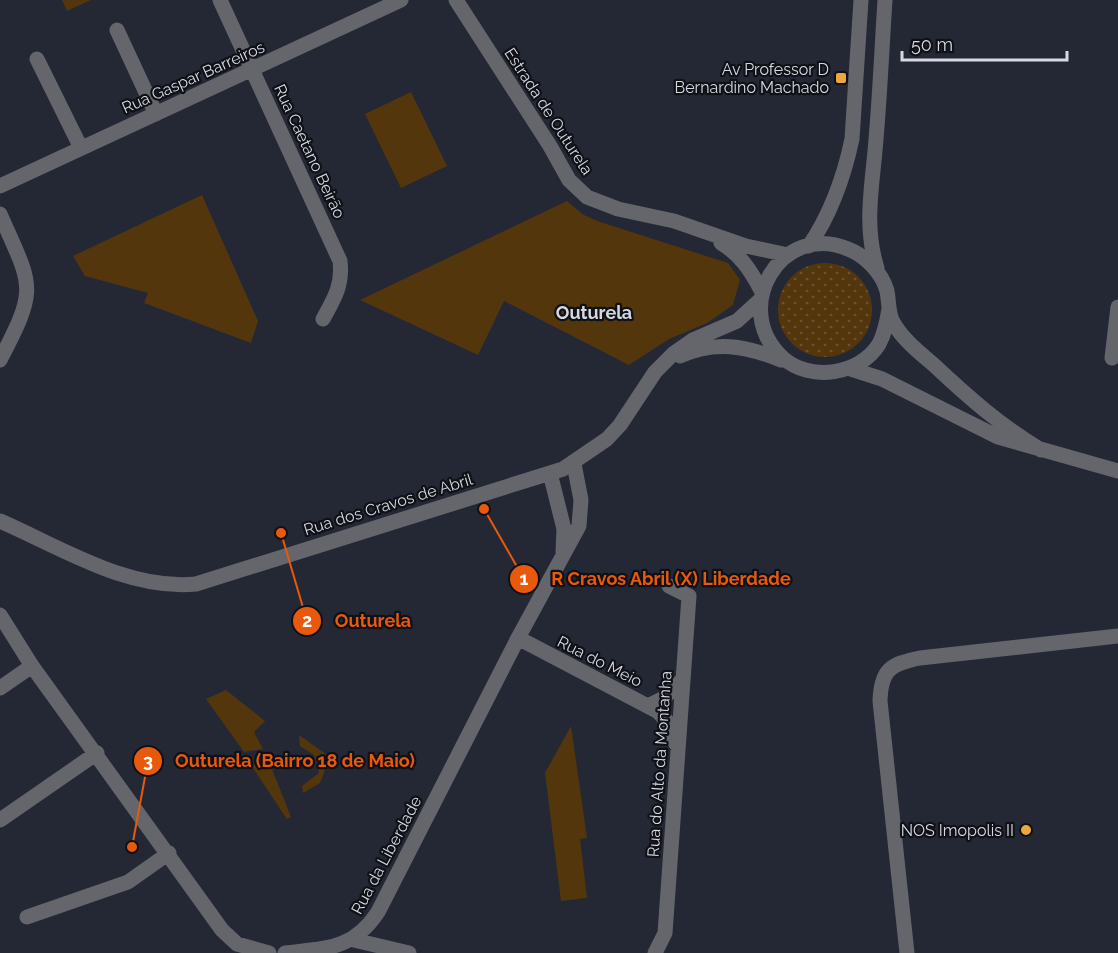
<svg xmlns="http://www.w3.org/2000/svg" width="1118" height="953" font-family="Raleway,sans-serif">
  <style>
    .green { fill: #54360c }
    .garden { fill: url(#garden-dots) }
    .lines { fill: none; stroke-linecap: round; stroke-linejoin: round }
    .minor { stroke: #64666c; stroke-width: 15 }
    .poi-dot { fill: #f0a63f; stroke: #0f1117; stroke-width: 2 }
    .labels { text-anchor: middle; stroke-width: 4.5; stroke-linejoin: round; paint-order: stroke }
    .poi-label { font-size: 16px; fill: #d6d9e2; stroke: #0f1117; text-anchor: end }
    .street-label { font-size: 16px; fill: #d6d9e2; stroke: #0f1117 }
    .neighbourhood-label { font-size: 18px; font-weight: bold; fill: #d6d9e2; stroke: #0f1117 }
    .leader { fill: none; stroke: #e8590c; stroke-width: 2 }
    .callout-dot { fill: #e8590c; stroke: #0f1117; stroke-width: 2 }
    .mark-label { font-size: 18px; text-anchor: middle; font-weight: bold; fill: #fff }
    .callout-label { font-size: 18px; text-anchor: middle; font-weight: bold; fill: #e8590c; stroke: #0f1117; stroke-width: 4.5; stroke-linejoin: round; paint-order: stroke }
  </style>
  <defs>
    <pattern id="garden-dots" width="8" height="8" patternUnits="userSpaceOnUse" patternTransform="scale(1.5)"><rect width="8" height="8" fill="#54360c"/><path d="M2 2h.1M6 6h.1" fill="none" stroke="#6c522f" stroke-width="1.8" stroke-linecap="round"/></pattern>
  </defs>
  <rect width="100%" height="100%" fill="#242835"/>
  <!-- green -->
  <path class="green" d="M62 0H91L67 11Z
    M411 92 447 166 401 188 365 114Z
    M202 195 258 321 251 343 144 303 148 293 85 276 73 256Z
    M567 201 582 214 597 221 728 263 740 280 733 305 707 323 669 339 629 365 504 301 478 355 360 300Z
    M226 690 265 721 254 732 263 749 244 752 206 699Z
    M571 726 587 838 580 839 587 898 561 901 545 773Z
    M299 735 330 757 320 783 303 793 302 786 319 773 314 755 300 746Z
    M270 764 291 817 287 819 251 765Z"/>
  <!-- garden -->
  <path class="garden" d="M778 310a47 47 0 1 1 94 0a47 47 0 1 1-94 0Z"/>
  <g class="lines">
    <!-- minor -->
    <path class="minor" d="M220 0 340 261C343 285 334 299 323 319
      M456 0 550 146 569 180 587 197 618 209 674 221 746 246 788 255
      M117 30 156 114
      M37 59 81 148
      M0 186 401 0
      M0 214C32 287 39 286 0 360
      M721 243C741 255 751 271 762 292
      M809 246C830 215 844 177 852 139L861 0
      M877 268C863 224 873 183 876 139 880 93 882 46 885 0
      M889 309C887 321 885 333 879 344 860 375 810 382 783 358 729 309 781 221 848 249 866 256 882 273 887 291 889 301 888 313 893 322 902 339 920 353 934 365 968 397 1001 426 1041 450
      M680 356C715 340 746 346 781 360
      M1112 358 1118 307
      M848 368 882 379 998 437 1118 471
      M550 473 564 529 563 552
      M0 521C60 547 128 591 196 584L563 469 607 439 620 425 655 372 673 354 693 340 737 321 760 300
      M0 615 32 666 222 930 237 944 269 953
      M518 638 657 711 666 720 676 744
      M0 688 32 666
      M648 706 664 698 683 679
      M0 820 97 753
      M27 917 128 882 169 853
      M354 940 409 953
      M285 953C326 948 353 950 378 912L518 638 579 526 581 500 574 464
      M655 953 665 933 689 596 669 586
      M907 953 880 701C881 670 890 664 920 658L1118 636"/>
  </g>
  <!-- markers -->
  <g class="poi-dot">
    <rect x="835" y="72" width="12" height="12" rx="3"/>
    <circle cx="1026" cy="830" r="6"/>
  </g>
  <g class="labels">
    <!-- poi labels -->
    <g class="poi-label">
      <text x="829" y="75">Av Professor D<tspan x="829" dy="18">Bernardino Machado</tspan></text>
      <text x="1014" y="836">NOS Imopolis II</text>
    </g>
    <!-- street labels -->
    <g class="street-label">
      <text transform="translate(193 77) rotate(-24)" y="6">Rua Gaspar Barreiros</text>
      <text transform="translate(549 111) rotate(57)" y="6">Estrada de Outurela</text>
      <text transform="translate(310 151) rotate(65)" y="6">Rua Caetano Beirão</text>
      <text transform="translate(388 504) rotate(-17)" y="6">Rua dos Cravos de Abril</text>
      <text transform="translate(600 661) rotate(27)" y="6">Rua do Meio</text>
      <text transform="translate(659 764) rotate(-86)" y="6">Rua do Alto da Montanha</text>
      <text transform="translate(386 855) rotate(-62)" y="6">Rua da Liberdade</text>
    </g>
    <!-- neighbourhood labels -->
    <g class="neighbourhood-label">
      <text x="594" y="319">Outurela</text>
    </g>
  </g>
  <!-- callouts -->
  <path class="leader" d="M484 509L524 579M281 533L307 621M132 847L148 761"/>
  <g class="callout-dot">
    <circle cx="484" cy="509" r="6"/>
    <circle cx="281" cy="533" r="6"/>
    <circle cx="132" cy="847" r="6"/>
    <circle cx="524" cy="579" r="15"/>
    <circle cx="307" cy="621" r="15"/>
    <circle cx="148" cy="761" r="15"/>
  </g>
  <g class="mark-label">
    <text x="524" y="585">1</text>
    <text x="307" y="627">2</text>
    <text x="148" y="767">3</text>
  </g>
  <g class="callout-label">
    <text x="671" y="585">R Cravos Abril (X) Liberdade</text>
    <text x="373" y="627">Outurela</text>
    <text x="295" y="767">Outurela (Bairro 18 de Maio)</text>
  </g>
  <!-- scale -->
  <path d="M902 51v9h165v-9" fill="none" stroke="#d6d9e2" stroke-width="3"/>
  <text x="911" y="51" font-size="18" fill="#d6d9e2" stroke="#0f1117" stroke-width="4.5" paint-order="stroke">50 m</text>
</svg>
